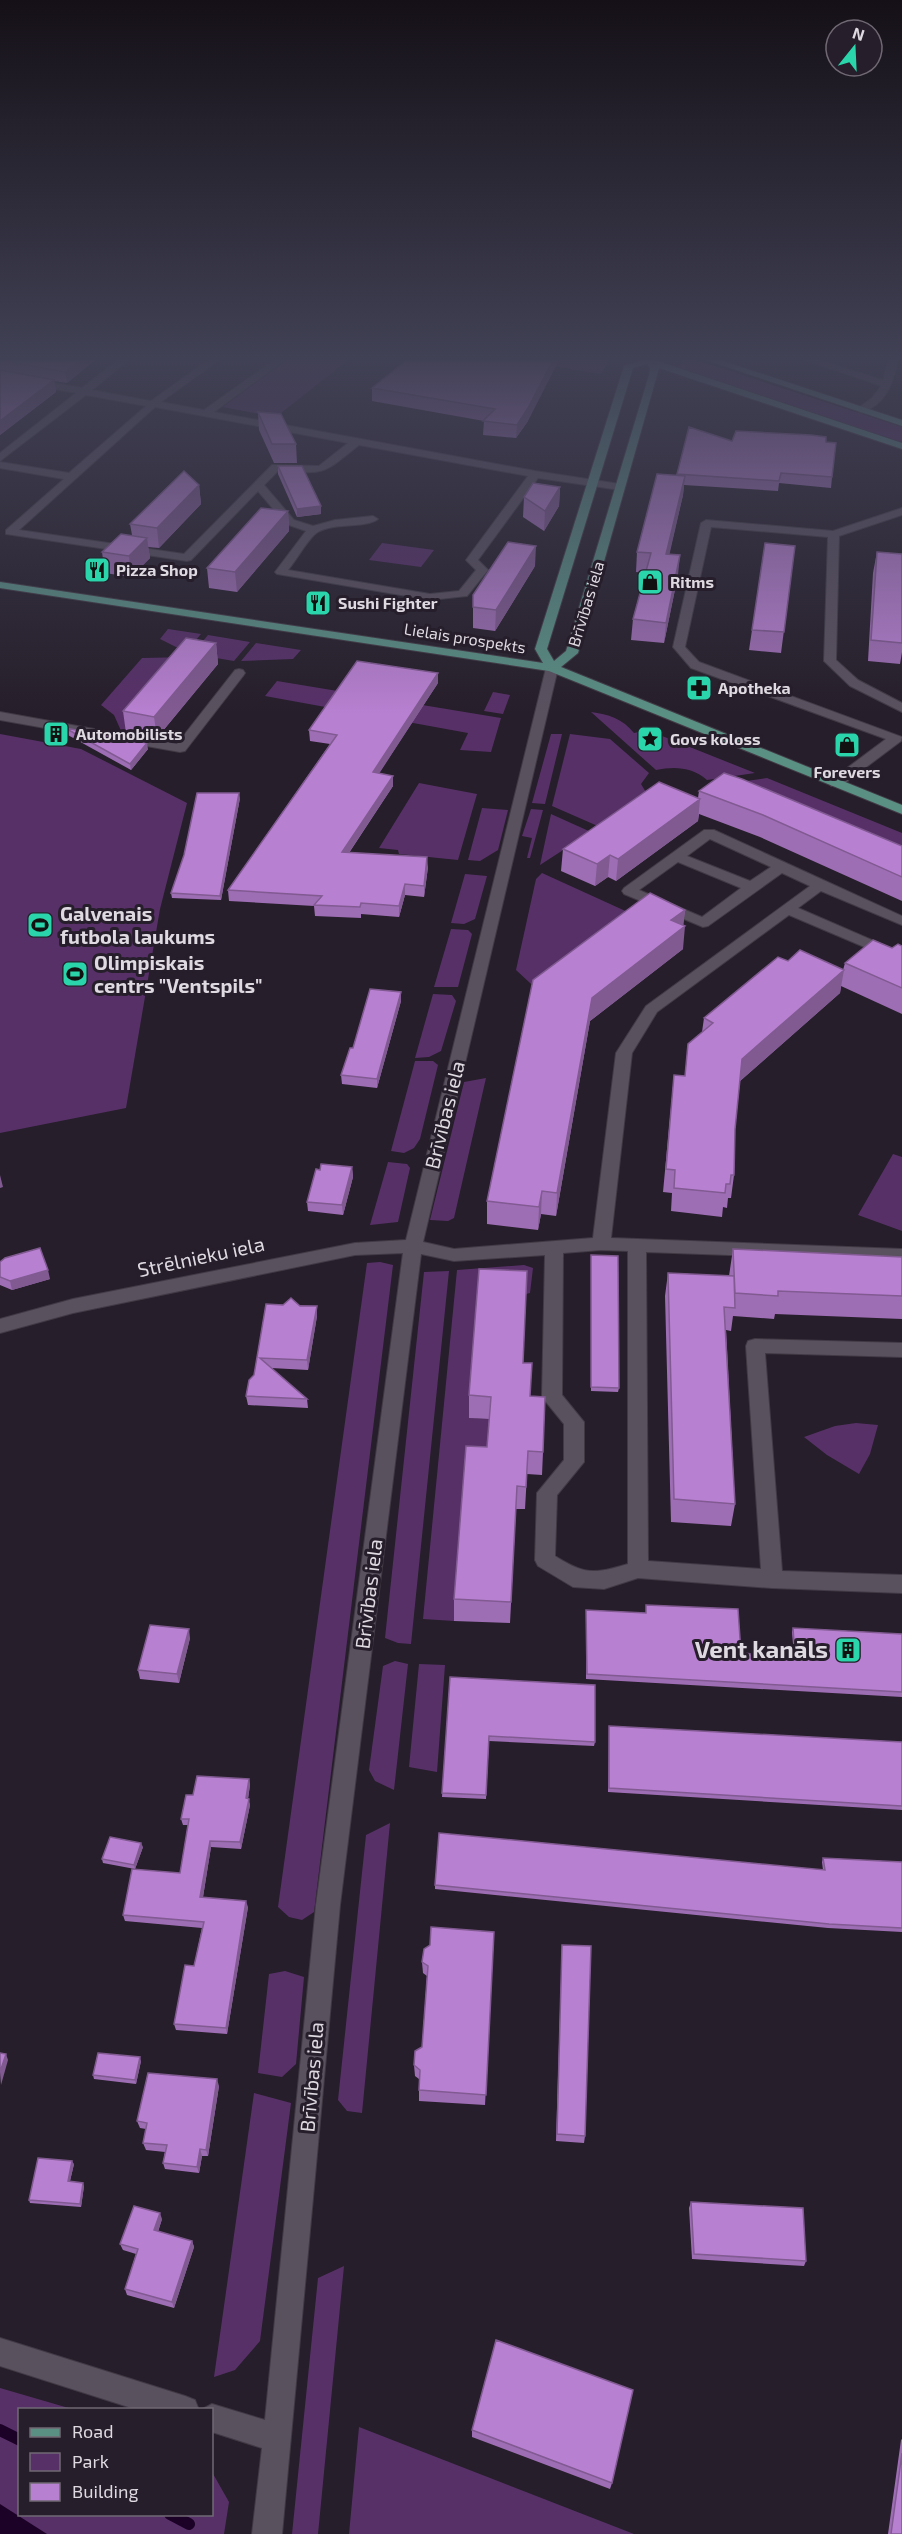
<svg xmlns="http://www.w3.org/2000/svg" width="902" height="2534" font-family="'Exo 2',sans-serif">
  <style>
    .green { fill: #573068 }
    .water { fill: #1d0227 }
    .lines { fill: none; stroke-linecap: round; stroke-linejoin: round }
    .stream { stroke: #1d0227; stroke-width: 12 }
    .minor-casing { stroke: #413a45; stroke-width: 2 }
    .major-casing { stroke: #413a45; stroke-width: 2 }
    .minor { fill: #5a515f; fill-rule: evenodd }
    .major { fill: #5a8f84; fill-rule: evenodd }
    .wall { fill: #9e6eb4 }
    .shaded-wall { fill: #815a92 }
    .building { fill: #b880d1; stroke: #815a92; stroke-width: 1.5 }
    .labels { text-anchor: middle; stroke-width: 6; stroke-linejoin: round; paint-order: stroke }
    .far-poi-label { font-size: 16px; font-weight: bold; fill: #dfdae2; stroke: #261e2a; text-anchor: start }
    .far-street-label { font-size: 16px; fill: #dfdae2; stroke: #261e2a }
    .poi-label { font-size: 20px; font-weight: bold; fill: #dfdae2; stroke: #261e2a; text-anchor: start }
    .street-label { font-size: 20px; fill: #dfdae2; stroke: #261e2a }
    .near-poi-label { font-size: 24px; font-weight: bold; fill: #dfdae2; stroke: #261e2a; text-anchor: end }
  </style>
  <rect width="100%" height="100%" fill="#261e2a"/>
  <!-- green -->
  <path class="green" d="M287 360H348L276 417 223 407Z
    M516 360H609L601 374Z
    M683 360H696L902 427V443L677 368Z
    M382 543 434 550 421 567 369 560Z
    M168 629 201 634 186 652 160 639Z
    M208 635 250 642 234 661 192 654Z
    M256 643 301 650 293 659 241 661Z
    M190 657 125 733H122L114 715 101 705 142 658Z
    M277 681 501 718 491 752 460 750 468 733 265 696Z
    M493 692 510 695 503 714 484 711Z
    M591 712C608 714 623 719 634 733L647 730 755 773 707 780C693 767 674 766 656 770Z
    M0 734 81 749 187 803 160 909 126 1108 0 1133Z
    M551 734H562L545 804 532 803Z
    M570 734 610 739 649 773 641 784 647 794 600 827 552 806Z
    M767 778 902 833V871L718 785Z
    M419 783 477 794 458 860 399 854 398 850 379 848Z
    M482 808 508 810 498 850 480 861 468 860Z
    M531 809 543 810 530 858H527L532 838 522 836Z
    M551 814 591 832 540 865Z
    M542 873 643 919 543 995 516 970 536 879Z
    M465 874 487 876 475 919 464 924 451 923Z
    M451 929 468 930 472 934 458 987H434Z
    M433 994 452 995 456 1001 441 1051 429 1057 415 1058Z
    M415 1061H433L438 1065 420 1139 414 1148 404 1153 391 1151Z
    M486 1078 454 1218 448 1221 430 1220 464 1082Z
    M893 1154 902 1157V1231L858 1215Z
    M388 1162 407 1164 410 1168 398 1222 370 1225Z
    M380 1262 393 1265 314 1912 302 1920 289 1917 278 1907 367 1263Z
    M524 1265 533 1268 530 1293 526 1294 470 1418 490 1419 487 1470 465 1469 454 1621 423 1619 457 1270Z
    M449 1271 411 1644 398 1643 385 1638 424 1272Z
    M856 1423 878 1425 870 1454 859 1474 827 1455 804 1437 835 1426Z
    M395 1661 408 1664 394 1790 375 1781 369 1770 383 1666Z
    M419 1664 445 1665 437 1772 409 1767Z
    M390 1823 362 2113 347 2111 338 2100 366 1835Z
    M285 1971 304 1977 296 2064 282 2077 258 2073 269 1974Z
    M254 2093 291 2103 260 2341 235 2370 214 2377Z
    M344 2266 318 2534H292L318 2278Z
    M0 2388 72 2409 20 2410V2514H212V2472L229 2502 224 2534H0Z
    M359 2427 634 2534H349Z"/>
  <!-- water -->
  <path class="water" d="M0 2504 47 2534H0Z"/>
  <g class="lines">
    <!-- stream -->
    <path class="stream" d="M0 2430 20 2440
      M170 2514 189 2524"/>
    <!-- minor casing -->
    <g class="minor-casing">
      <path id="minor" d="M118 360H129L92 390 151 401 208 360H219L161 402 204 410 274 360H285L214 412 535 471 620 484 625 487 620 490 538 478 478 560 488 570 467 596 430 600 277 574 275 572 306 531 286 524 258 491 191 560 187 561 6 534V530L64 479 0 468V462L69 473 146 406 86 395 0 461V453L76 393 0 379V373L82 388ZM155 407 348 443 319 466 272 465 184 554 19 530ZM359 445 528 476 466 560 476 570 459 591 430 594 288 570C296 561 309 537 318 532 335 522 365 529 378 519L373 516 335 520 313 526 294 520 264 485 279 470C325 475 323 474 359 445Z
        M805 360H819L883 380 888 360H898C893 383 887 404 861 413L856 410 858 408 872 398 881 386Z
        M902 508V515L839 536 836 660 858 680 902 703V712L850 686 824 661 828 537 711 527 685 647 699 662 902 737 901 741 841 786H831L829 783 831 780 886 739 691 668 673 647 701 523 706 520 833 531Z
        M552 664 558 668 423 1242 454 1249 593 1238 616 1053 646 1006 810 886 782 873 708 926 703 927 624 894 622 891 624 888 704 830H714L902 916V925L821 891 798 908 902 953V963L789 915 657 1012 632 1053 611 1238 902 1249V1261L646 1252 648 1561 761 1569 746 1346 748 1341 755 1339 902 1343V1357L765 1353 782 1571 902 1575V1593L772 1588 638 1578 604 1589 573 1587 538 1566 535 1560 537 1493 564 1460V1424L542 1397 545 1255 454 1261 421 1254 340 1905 282 2534H252L262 2448 212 2432V2410H201L212 2404 265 2420 316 1905 403 1253 355 1255 73 1313 0 1333V1319L73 1299 355 1243 406 1240 546 668ZM710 839 771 867 750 881 687 856ZM678 862 741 888 702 917 639 890ZM601 1250 628 1251V1564C594 1574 585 1575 555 1556L557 1495 584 1462V1422L562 1395 563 1253Z
        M239 669 243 670 245 673 243 676 185 751 180 752 0 720V712L177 744 235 670Z
        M0 2338 185 2396 195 2400 199 2410H138L0 2366Z"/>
    </g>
    <!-- major casing -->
    <g class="major-casing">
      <path id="major" d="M642 360H655L902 443V449L659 368 578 653 561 667 902 805V814L549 671 0 588V582L543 663 535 649 624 366ZM647 364 650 368 649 375 566 651 554 661 547 649 633 368Z
        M706 360H720L902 420V426Z"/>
    </g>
    <!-- minor -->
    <use href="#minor" class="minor"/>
    <!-- major -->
    <use href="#major" class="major"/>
  </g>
  <!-- wall -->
  <path class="wall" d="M0 360H95L67 383 54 381 56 392 0 435Z
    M407 360 528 421 516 438 483 435 484 421 372 401V388Z
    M258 412 296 444 297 463H274L259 430Z
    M689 427 732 441 826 442 832 477 831 488 779 483 778 491 684 485 683 495 669 554 678 575 664 643 631 640 633 619 645 573 636 572 637 552 677 475Z
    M278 466 321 506V514L297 517 278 474Z
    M199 485 201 504 159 548 148 547 150 558 131 577 105 573 102 552 132 535 130 524Z
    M560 487 559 506 544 531 523 517 524 497Z
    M288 511 289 531 237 592 209 588 207 568Z
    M795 546 781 653 749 650 752 630Z
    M877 552 902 554V652L900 664 868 661 873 573Z
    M535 566 495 631 473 628V595Z
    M216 643 218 664 157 738 126 733 123 711Z
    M438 683 379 773 393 786 349 853 428 867 424 897 405 895 399 917 361 914V918L315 916 314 906 229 901 228 890 330 744 310 741 309 730Z
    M65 728 148 749 131 770 66 734Z
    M699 791 902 846V901L760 837 699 814 698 821 616 881 608 877 595 886 561 871 563 849 698 798Z
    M240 798 221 900 172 898 171 893Z
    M685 910 683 925V949L590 1021 556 1216 541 1214 538 1230 487 1224V1201L533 980Z
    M902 946V1014L841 986 840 993 740 1081 735 1129 734 1175 731 1198H728L727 1208 723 1207 722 1217 671 1211 672 1193 663 1192 674 1075 685 1076 702 1032 704 1018 788 961 843 970 845 963Z
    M401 992V1001L377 1088 342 1084 341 1075 353 1048Z
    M352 1167 353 1177 343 1215 308 1211 307 1202 320 1170Z
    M733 1249 902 1257V1319L775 1314 774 1319 733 1316 731 1331 726 1330 735 1504 731 1526 671 1522 665 1296 668 1273 729 1276Z
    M591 1260 619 1388 618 1392 591 1391Z
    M0 1262 50 1279 12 1290 0 1285Z
    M266 1304 317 1306V1316L308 1370 271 1368 307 1399 308 1408 248 1405 246 1396 254 1375Z
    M523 1363 543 1452 542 1475 527 1474 525 1509H516L510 1623 454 1621V1599L487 1447 489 1419 469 1418V1395Z
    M646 1605 741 1653 794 1656 792 1632 793 1628 902 1634V1697L586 1679V1610L646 1613Z
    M190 1638 179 1683 140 1679 138 1670Z
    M450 1677 595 1742 594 1746 489 1741 486 1799 442 1797Z
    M609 1726 902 1742V1810L608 1792Z
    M249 1779 250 1785 248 1799 250 1805 241 1849 211 1847 203 1897 248 1907 227 2034 176 2030 174 2024 194 1966 202 1928 125 1921 123 1915 180 1873 188 1825H183L181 1819 193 1795Z
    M143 1847 135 1869 103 1863 102 1859Z
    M823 1858 902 1862V1932L828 1928 435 1889V1885L823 1870 822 1862Z
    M494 1932 485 2105 419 2101V2079L415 2076 414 2065 422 2047 427 1976 423 1973 422 1962Z
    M562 1945 585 2136 584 2143 556 2141Z
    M141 2061 136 2084 94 2079 93 2075Z
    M219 2086 208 2156H202L199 2173 165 2169 163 2163 165 2152 146 2150 143 2143 146 2129 140 2128 137 2121Z
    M74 2164 70 2181 84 2186 81 2207 30 2203 29 2200Z
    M691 2202 806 2261 804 2266 692 2259 689 2208Z
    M162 2219 158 2232 192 2241 194 2247 174 2308 127 2295 125 2289 136 2254 123 2250 120 2244Z
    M472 2430 612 2483 610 2489 472 2437Z
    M902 2439V2534H888L901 2440Z"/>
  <!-- shaded-wall -->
  <path class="shaded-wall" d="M80 360H95L67 383 65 372Z
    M553 360H559L528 421 516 438 517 425Z
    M54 380 56 392 0 435V421Z
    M685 476 683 495 665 574 666 554Z
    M199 485 201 504 159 548 157 528Z
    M560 487 559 506 544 531 545 511Z
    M321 506V514L297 517V509Z
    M288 511 289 531 237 592 235 572Z
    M147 538 150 558 131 577 129 556Z
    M536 546 535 566 495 631 496 610Z
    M680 555 678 575 664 643 666 623Z
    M216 643 218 664 157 738 154 717Z
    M438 673V683L373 783V772Z
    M147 743 148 749 131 770 130 764Z
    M393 776V786L342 863V852Z
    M239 793 240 798 221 900 220 896Z
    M700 799 698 821 616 881 618 859Z
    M610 855 608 877 595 886 597 864Z
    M427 857 428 867 424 897V886Z
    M405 884V895L399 917V906Z
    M685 910 683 928 685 926 683 949 590 1021 556 1216 557 1193 592 998 671 920Z
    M844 970 840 993 739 1082 742 1059Z
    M401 992V1001L377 1088V1079Z
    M352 1167 353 1177 343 1215 342 1205Z
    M0 1175 3 1187 0 1188Z
    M542 1191 541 1214 538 1230 539 1207Z
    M48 1270 50 1279 12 1290 10 1281Z
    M317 1306V1316L308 1370 307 1360Z
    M189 1629 190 1638 179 1683 177 1674Z
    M249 1779 250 1785 247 1805 246 1798Z
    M249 1799 250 1805 241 1849 240 1842Z
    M210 1841 211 1847 202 1903 200 1897Z
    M141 1843 143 1847 135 1869 134 1865Z
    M246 1901 248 1907 227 2034 226 2028Z
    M6 2054 8 2060 1 2085 0 2072Z
    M140 2057 141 2061 136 2084 135 2080Z
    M217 2079 219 2086 208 2156 206 2150Z
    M200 2149 202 2156 199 2173 197 2167Z
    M72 2161 74 2164 69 2185 68 2181Z
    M83 2183 84 2186 81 2207 80 2204Z
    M160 2213 162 2219 156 2237 154 2230Z
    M192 2241 194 2247 174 2308 172 2302Z"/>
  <!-- building -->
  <path class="building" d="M0 360H80L65 372Z
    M407 360H553L528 408 517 425 483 421 495 409 372 388Z
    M0 370 54 380 0 421Z
    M258 412 281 414 296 444H272Z
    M689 427 732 441 736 431 811 435 826 437V442L836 443 832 477 781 473 779 481 677 474Z
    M278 466H302L321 506 297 509Z
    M184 471 199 485 157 528 130 524Z
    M657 474 685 476 666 554 680 555 666 623 633 619 651 553 637 552Z
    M533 483 560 487 545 511 524 497Z
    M261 508 288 511 235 572 207 568Z
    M121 534 147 538 129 556 102 552Z
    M508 542 536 546 496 610 473 607V595Z
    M765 543 795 546 784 632 752 630Z
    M877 552 902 554V643L871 640Z
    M186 638 216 643 154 717 123 711Z
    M357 661 438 673 373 772 393 776 342 852 427 857 424 886 405 884 399 906 361 903 360 907 314 905 322 896 228 890 337 735 309 730Z
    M65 728 147 743 130 764Z
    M724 773 742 779 902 846V877L763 815 699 791Z
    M659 782 700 799 618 859 610 855 597 864 563 849Z
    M197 793H239L220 896 171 893 184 855Z
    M650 893 685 910 671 920 685 926 592 998 557 1193 542 1191 539 1207 487 1201 533 980Z
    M873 940 892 948 898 944 902 946V988L845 963Z
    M800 950 844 970 742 1059 735 1129 734 1175H731L730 1184H726L725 1193 674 1188 675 1170 666 1169 674 1075 685 1076 688 1044 713 1023 704 1018 778 957 788 961Z
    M370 989 401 992 377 1079 341 1075 350 1048H353Z
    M321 1164 352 1167 342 1205 307 1202 316 1169 320 1170Z
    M40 1248 48 1270 10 1281 0 1277V1262L5 1258Z
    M733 1249 902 1257V1296L778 1291V1296L735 1293Z
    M591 1255 618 1256 619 1388 591 1387Z
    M479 1269 527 1271 523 1363H532L530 1396 545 1397 543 1452 528 1451 526 1487 517 1486 511 1602 454 1599 466 1446 487 1447 491 1397 469 1395Z
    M668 1273 734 1276 735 1308 724 1307 735 1504 674 1499Z
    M291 1298 300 1306H317L307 1360 260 1358 307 1399 246 1396 249 1380 254 1375 266 1304 283 1305Z
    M646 1605 738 1609 741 1653 795 1657 793 1628 902 1634V1692L587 1674 586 1610 646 1613Z
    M150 1625 189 1629 177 1674 138 1670Z
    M450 1677 595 1685V1742L489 1736 486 1795 442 1793Z
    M609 1726 902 1742V1806L609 1788Z
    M197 1776 249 1779 246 1798 249 1799 240 1842 210 1841 200 1897 246 1901 226 2028 174 2024 185 1965 194 1966 204 1922 123 1915 132 1869 180 1873 189 1819H181L186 1795H193Z
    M439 1833 825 1870 823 1858 902 1862V1928L829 1924 435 1885Z
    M110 1837 141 1843 134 1865 102 1859Z
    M431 1927 494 1932 486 2095 419 2090 420 2070 414 2065 415 2051 422 2047 428 1966 422 1962 424 1949 430 1945Z
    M562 1945 591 1946 585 2136 557 2134Z
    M0 2053 6 2054 0 2072Z
    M98 2053 140 2057 135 2080 93 2075Z
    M148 2073 217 2079 206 2150 200 2149 197 2167 163 2163 167 2145 143 2143 147 2123 137 2121Z
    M38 2158 72 2161 68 2181 83 2183 80 2204 29 2200Z
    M691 2202 803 2208 806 2261 694 2254Z
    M134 2206 160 2213 154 2230 192 2241 172 2302 125 2289 138 2249 120 2244Z
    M496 2340 633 2390 612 2483 472 2430Z
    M902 2453V2534H891Z"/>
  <!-- sky -->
  <linearGradient id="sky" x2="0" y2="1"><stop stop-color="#151017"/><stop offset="0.5" stop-color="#414155"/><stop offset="1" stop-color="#414155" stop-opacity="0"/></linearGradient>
  <rect width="902" height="715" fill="url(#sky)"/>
  <!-- icons -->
  <defs>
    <g id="restaurant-square" transform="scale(1.35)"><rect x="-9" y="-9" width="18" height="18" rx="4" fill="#2ad5ac" stroke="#261e2a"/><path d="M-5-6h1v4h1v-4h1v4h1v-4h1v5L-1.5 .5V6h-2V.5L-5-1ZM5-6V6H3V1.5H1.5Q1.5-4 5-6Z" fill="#111"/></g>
    <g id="shop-square" transform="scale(1.35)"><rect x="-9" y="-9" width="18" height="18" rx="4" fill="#2ad5ac" stroke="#261e2a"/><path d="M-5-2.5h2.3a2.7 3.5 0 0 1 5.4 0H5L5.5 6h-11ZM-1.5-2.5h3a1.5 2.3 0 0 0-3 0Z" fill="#111"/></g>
    <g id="pharmacy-square" transform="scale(1.35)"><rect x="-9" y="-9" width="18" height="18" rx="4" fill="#2ad5ac" stroke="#261e2a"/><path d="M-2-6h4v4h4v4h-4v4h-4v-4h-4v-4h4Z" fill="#111"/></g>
    <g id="building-square" transform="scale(1.35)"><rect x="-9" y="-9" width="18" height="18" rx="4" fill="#2ad5ac" stroke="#261e2a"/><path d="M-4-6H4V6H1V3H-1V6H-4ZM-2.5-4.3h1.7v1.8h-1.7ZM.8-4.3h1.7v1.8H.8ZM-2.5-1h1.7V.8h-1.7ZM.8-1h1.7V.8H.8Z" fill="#111"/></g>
    <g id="sight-square" transform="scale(1.35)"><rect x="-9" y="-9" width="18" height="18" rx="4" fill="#2ad5ac" stroke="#261e2a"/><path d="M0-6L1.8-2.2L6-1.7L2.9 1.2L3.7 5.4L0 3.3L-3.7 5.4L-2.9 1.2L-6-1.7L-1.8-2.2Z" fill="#111"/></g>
    <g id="stadium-square" transform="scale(1.35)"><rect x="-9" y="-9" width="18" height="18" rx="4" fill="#2ad5ac" stroke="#261e2a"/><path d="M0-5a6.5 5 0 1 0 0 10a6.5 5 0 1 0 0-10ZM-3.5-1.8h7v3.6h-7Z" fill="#111"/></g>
  </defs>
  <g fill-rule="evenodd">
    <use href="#restaurant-square" x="97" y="570"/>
    <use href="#shop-square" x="650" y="582"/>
    <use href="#restaurant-square" x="318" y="603"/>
    <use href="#pharmacy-square" x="699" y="688"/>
    <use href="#building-square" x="56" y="734"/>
    <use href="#sight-square" x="650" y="739"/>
    <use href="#shop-square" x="847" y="745"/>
    <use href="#stadium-square" x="40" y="925"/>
    <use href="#stadium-square" x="75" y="974"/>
    <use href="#building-square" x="848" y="1650"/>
  </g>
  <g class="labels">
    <!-- far-poi labels -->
    <g class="far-poi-label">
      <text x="116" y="576">Pizza Shop</text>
      <text x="670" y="588">Ritms</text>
      <text x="338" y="609">Sushi Fighter</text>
      <text x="718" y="694">Apotheka</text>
      <text x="76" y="740">Automobilists</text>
      <text x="670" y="745">Govs koloss</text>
      <text x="847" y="778" text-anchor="middle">Forevers</text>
    </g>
    <!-- far-street labels -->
    <g class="far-street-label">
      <text transform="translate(586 604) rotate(-73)" y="6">Brīvības iela</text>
      <text transform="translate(465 638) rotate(9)" y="6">Lielais prospekts</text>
    </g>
    <!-- poi labels -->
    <g class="poi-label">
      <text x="60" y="921">Galvenais<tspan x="60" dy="23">futbola laukums</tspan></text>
      <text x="94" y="970">Olimpiskais<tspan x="94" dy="23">centrs "Ventspils"</tspan></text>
    </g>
    <!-- street labels -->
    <g class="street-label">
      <text transform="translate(445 1115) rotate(-76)" y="7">Brīvības iela</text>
      <text transform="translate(201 1257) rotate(-12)" y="7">Strēlnieku iela</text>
      <text transform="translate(369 1594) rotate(-83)" y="7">Brīvības iela</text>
      <text transform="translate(312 2077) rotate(-85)" y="7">Brīvības iela</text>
    </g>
    <!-- near-poi labels -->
    <g class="near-poi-label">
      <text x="828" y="1658">Vent kanāls</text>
    </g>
  </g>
  <!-- legend -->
  <rect x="18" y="2408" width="195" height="108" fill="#261e2a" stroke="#706974" stroke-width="1.5"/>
  <rect x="30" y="2428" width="30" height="9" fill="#5a8f84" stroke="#706974" stroke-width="1.5"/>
  <text x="72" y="2438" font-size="18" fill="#dfdae2">Road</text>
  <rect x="30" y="2453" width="30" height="18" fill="#573068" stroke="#706974" stroke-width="1.5"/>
  <text x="72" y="2468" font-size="18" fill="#dfdae2">Park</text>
  <rect x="30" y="2483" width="30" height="18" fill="#b880d1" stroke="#706974" stroke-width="1.5"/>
  <text x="72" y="2498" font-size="18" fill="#dfdae2">Building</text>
  <!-- north arrow -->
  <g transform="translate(854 48) rotate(18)"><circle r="28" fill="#261e2a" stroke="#706974" stroke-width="1.5"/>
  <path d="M0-4.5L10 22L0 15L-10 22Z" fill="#2ad5ac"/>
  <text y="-9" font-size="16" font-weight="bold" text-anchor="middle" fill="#dfdae2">N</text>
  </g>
</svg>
